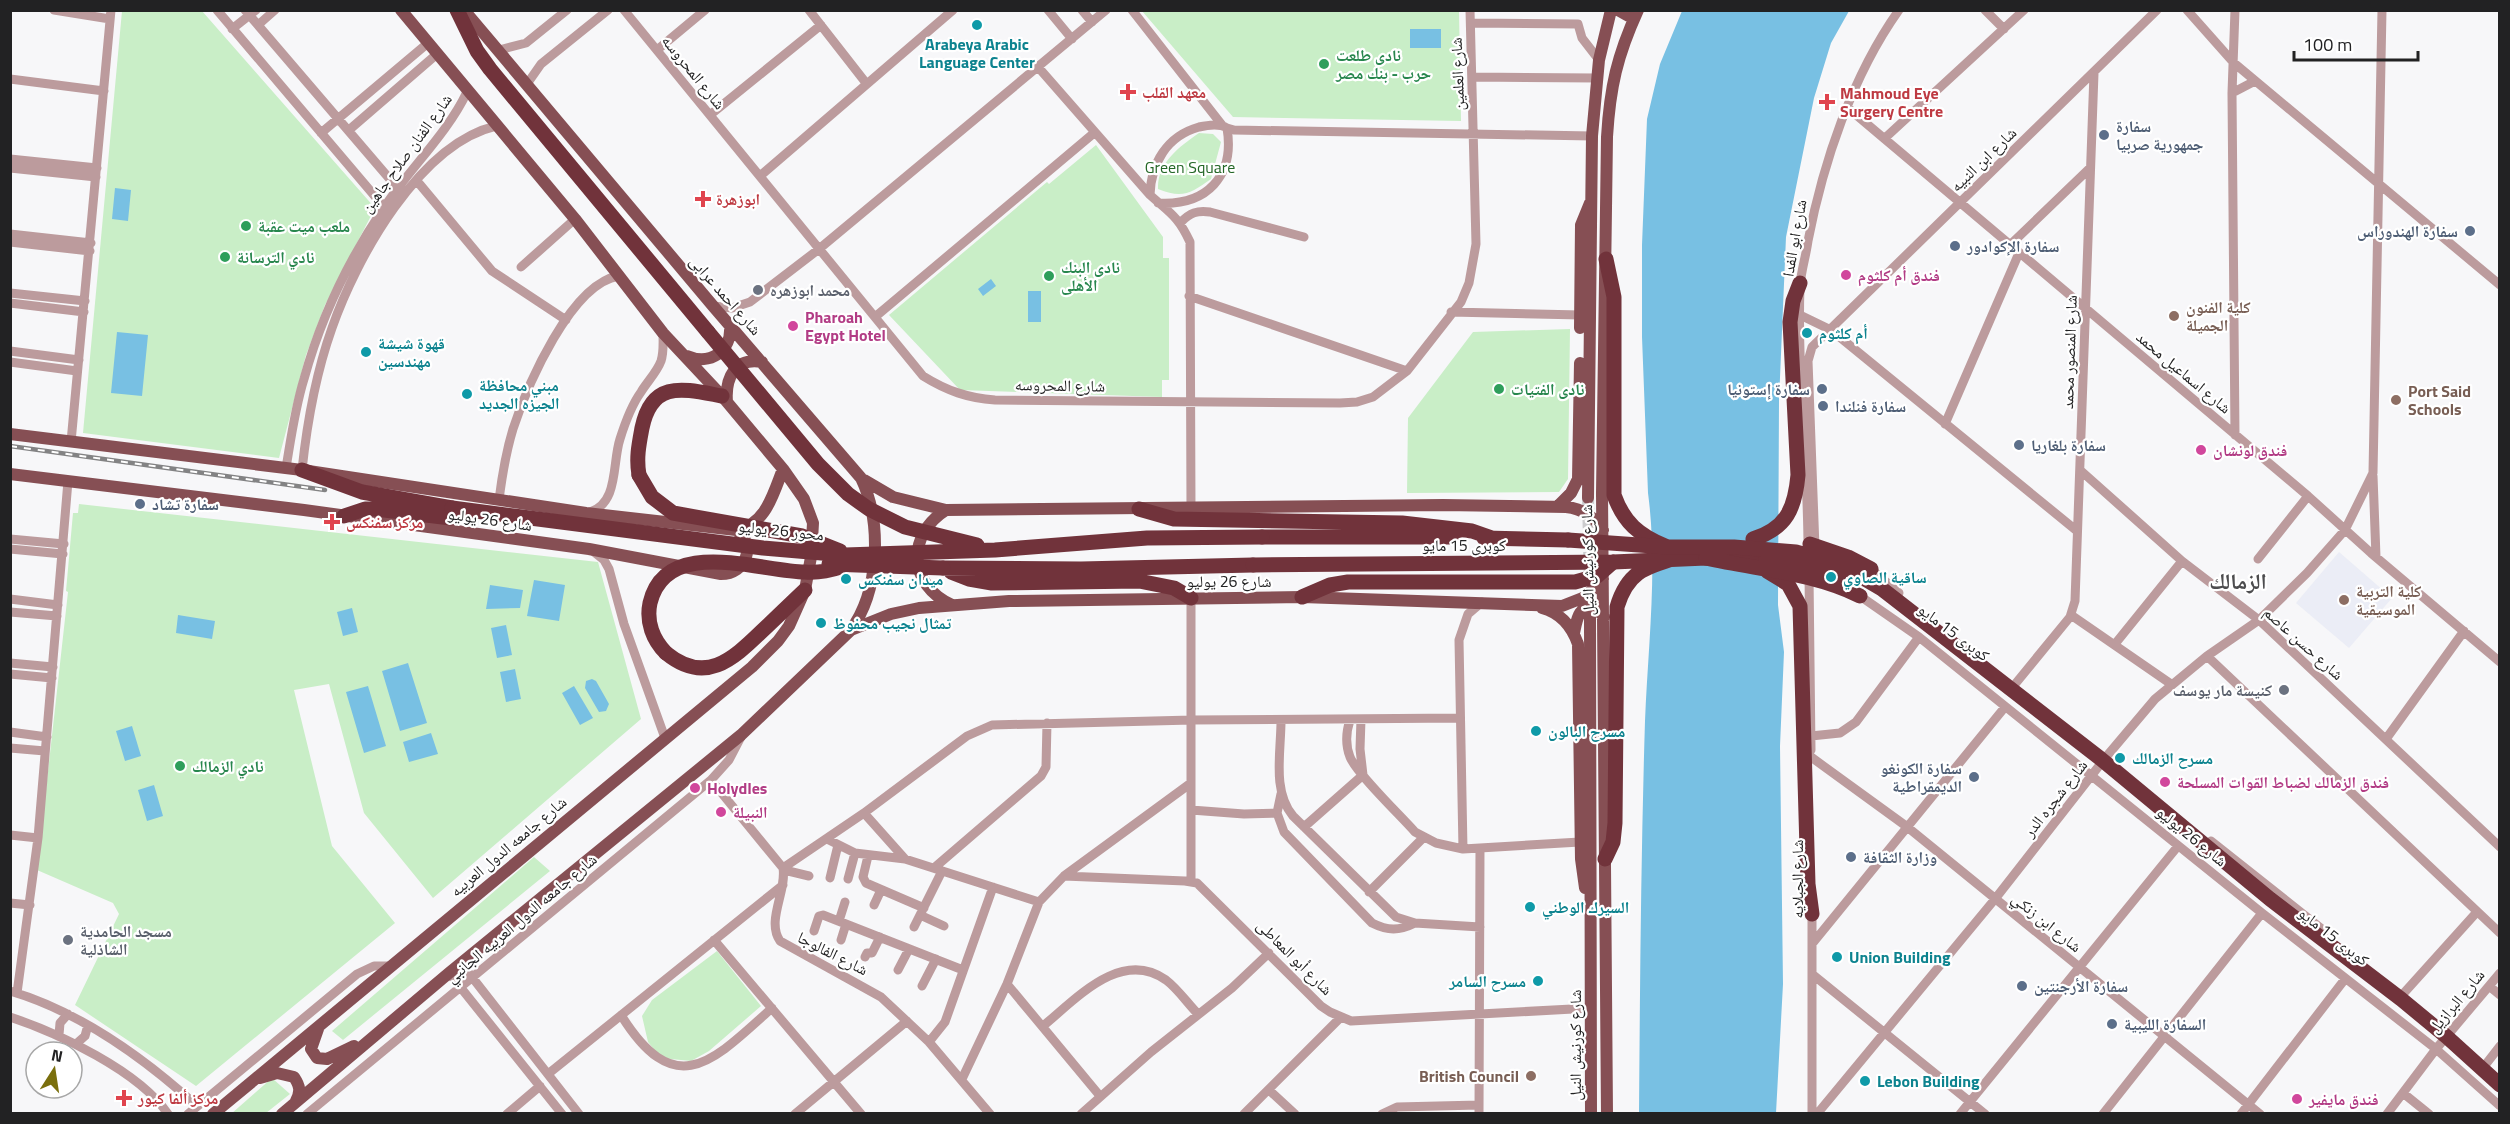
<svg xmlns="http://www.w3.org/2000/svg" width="2510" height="1124" font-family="'Titillium Web','Noto Naskh Arabic',sans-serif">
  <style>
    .built { fill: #ebedf6 }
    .green { fill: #c9eec7 }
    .water { fill: #78c0e3 }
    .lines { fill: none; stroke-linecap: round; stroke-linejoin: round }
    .major-tunnel { stroke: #ccccce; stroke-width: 12; stroke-dasharray: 12 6; stroke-linecap: butt }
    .minor { stroke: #bc9b9d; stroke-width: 9 }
    .major { stroke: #864f54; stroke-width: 12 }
    .highway { stroke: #71333b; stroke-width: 15 }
    .rail-casing { stroke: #838384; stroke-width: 4.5 }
    .rail { stroke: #fff; stroke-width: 2; stroke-dasharray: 7; stroke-linecap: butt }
    .highway-bridge { stroke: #71333b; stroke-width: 15 }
    .culture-dot { fill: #0f9aa8; stroke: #fff; stroke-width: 2 }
    .leisure-dot { fill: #2e9e5b; stroke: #fff; stroke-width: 2 }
    .health-dot { fill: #e0444e; stroke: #fff; stroke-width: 2 }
    .service-dot { fill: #5c6f8a; stroke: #fff; stroke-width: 2 }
    .hotel-dot { fill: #d1479c; stroke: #fff; stroke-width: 2 }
    .worship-dot { fill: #6b7280; stroke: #fff; stroke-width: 2 }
    .education-dot { fill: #8d6e63; stroke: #fff; stroke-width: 2 }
    .labels { text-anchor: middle; stroke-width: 4.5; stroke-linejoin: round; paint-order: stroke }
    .culture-label { font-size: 16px; font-weight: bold; fill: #0d838f; stroke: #fff; text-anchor: start }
    .leisure-label { font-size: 16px; font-weight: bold; fill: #27864d; stroke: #fff; text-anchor: start }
    .street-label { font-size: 16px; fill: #222223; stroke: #fff }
    .health-label { font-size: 16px; font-weight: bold; fill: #be3a42; stroke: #fff; text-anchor: start }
    .service-label { font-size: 16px; font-weight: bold; fill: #4e5e75; stroke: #fff; text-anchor: start }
    .park-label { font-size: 16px; fill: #246727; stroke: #fff }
    .hotel-label { font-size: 16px; font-weight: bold; fill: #b23c85; stroke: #fff; text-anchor: start }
    .worship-label { font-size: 16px; font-weight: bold; fill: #5b616d; stroke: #fff; text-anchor: start }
    .education-label { font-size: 16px; font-weight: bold; fill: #785e54; stroke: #fff; text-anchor: start }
    .district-label { font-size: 22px; font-weight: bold; fill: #4d4d4f; stroke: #fff }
  </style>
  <rect width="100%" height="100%" fill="#f7f7f9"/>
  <!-- built -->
  <path class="built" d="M2339 552 2392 598 2349 648 2296 603Z"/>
  <!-- green -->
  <path class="green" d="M122 11H202L375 208 325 305 306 355 279 458 83 433Z
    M1142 11H1459L1461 121 1233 117Z
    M1199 133 1213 134 1221 142 1211 179C1191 193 1183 199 1158 189 1157 163 1179 147 1199 133Z
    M1096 145 1163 237V258H1169V380H1162V397L960 390 889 315 1047 182 1049 184Z
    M1570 329 1568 479 1559 492 1407 493 1408 418 1473 332Z
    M79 504 598 562 641 719 433 898 364 813 329 684 294 690 332 846 395 923 196 1086 75 1005 119 914 113 903 37 870 68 592 66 591 73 513H78Z
    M534 857 550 871 343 1040 332 1031Z
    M717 951 761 1006 709 1051 691 1061 661 1058 648 1042 642 1016 652 1000Z
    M272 1078 290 1094 266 1113 231 1114Z"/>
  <!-- water -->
  <path class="water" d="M1682 11H1849L1831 43 1814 98 1786 237 1779 401 1778 605 1784 652 1780 746 1783 984 1776 1113 1639 1114C1640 983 1641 852 1645 721 1648 646 1658 568 1648 493L1642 337V245L1647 119 1660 64Z
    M1410 29H1441V48H1410Z
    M115 188 131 190 128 221 112 219Z
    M991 279 996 286 983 296 978 289Z
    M1028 291H1041V322H1028Z
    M117 332 148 335 142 396 111 393Z
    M534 580 565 585 559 621 527 616Z
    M490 585 523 590 520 608 486 609Z
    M352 608 358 632 343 636 337 612Z
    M178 615 215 621 212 639 176 633Z
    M506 625 512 655 497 658 491 628Z
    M408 663 427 723 400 731 382 671Z
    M515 669 521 699 506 702 500 672Z
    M592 679 596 681 609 704 606 711 599 712 585 688 586 681Z
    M368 686 386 746 364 753 346 692Z
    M574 686 593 718 580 725 562 693Z
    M132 726 141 756 125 761 116 731Z
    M431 733 438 754 409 762 403 742Z
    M154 785 163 816 147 821 138 790Z"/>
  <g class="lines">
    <!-- major-tunnel -->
    <path class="major-tunnel" d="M1588 498 1590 587"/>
    <!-- minor -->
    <path class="minor" d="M54 10 110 19
      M217 10 384 207
      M245 10 400 191
      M624 10 923 376C947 391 968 398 995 400L1340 403 1357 402 1373 397 1407 371 1461 302 1469 283 1476 244 1470 10
      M809 10 866 83
      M1048 10 1072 39
      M1082 10 1092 22
      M1132 10 1222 125
      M1985 10 2004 29
      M2187 10 2234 63 2500 285
      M1471 23 1578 24 1582 38 1599 60
      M258 25 275 10
      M232 29 256 10
      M499 50 526 43 567 10
      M657 50 705 10
      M1038 67 1150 195
      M1472 77 1596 78
      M10 79 104 91
      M527 84 541 64 608 10
      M2232 93 2255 81
      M1848 108 2308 496 2371 553 2500 662
      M710 115 821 25
      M1227 128 1234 130 1592 136
      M349 130 437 54
      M321 133 428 43
      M1885 138 2024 10
      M10 159 97 168
      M10 168 96 177
      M760 176 953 10
      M417 181 492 271 566 320
      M1158 203C1207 206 1235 176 1227 128 1219 123 1208 125 1199 127 1167 136 1151 163 1150 195 1170 213 1178 216 1190 242L1191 509
      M1181 222C1190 213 1197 210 1210 212L1304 237
      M10 234 91 243
      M10 242 90 251
      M2010 245 2090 168
      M521 267 575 219
      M10 293 85 301
      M1189 296 1407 371
      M10 303 84 312
      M713 306 732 308 750 302 819 249 1106 10
      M1451 312 1581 315
      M1800 315 1831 330 2077 531
      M875 317 1094 133
      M10 351 79 360
      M10 362 77 371
      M1945 424 2019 253
      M2235 435 2232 93 2235 10
      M71 442 111 10
      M286 468C291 438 295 408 304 379 321 317 349 259 385 206 411 167 447 134 467 92
      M302 470C307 423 316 373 332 328 356 259 419 144 496 126
      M2080 470 2182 561 2259 620 2500 847
      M2373 476 2376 557
      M499 500C502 476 506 452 513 429 527 386 571 283 619 276
      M590 512C619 503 612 463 620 439 625 423 631 406 641 392 647 382 657 372 661 361 664 352 663 342 663 333
      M10 539 64 544
      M1815 548 1808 361 1812 347 2157 10
      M10 549 63 554
      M1808 549C1808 461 1797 374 1800 286 1801 271 1806 256 1808 241 1823 163 1852 76 1899 10
      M594 552 604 560 609 569 624 624 665 738
      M2258 559 2308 496
      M1871 569 1899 593
      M1809 575 1811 750
      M1860 596 1919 637 2262 913 2436 1049 2500 1106
      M1191 598V881
      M10 599 58 605
      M10 612 57 616
      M2071 615 2171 684
      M2115 644 2182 561
      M2207 656 2500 933
      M10 663 53 667
      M10 674 52 678
      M2016 683 2070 617 2075 601 2094 73
      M1361 719 1360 749 1363 775
      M1350 720C1346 732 1345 744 1350 757 1357 774 1401 816 1415 832L1436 843 1463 849 1580 842
      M1281 721C1281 752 1272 791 1293 816L1396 917 1415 923 1480 927
      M10 732 47 737
      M1811 736 1840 733 1856 722 1919 637
      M2386 739 2464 631
      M10 748 45 751
      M1811 757 1906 826 2260 1114
      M711 780 783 868C787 891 766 921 780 941L881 997 929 1042 990 1114
      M1281 794 1277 813 1284 832 1372 923C1388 931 1399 931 1415 923
      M1191 810 1244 814 1277 813
      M864 813 905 859
      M1304 827 1363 775
      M10 835 38 838
      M827 839 855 853 905 859 1039 902
      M2211 841 2327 933
      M1463 849 1459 640 1468 614 1482 602
      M868 856 863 877 866 883 924 908
      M783 868 864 813 967 736 992 725 1192 720 1460 718
      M934 868 1041 776 1046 767 1047 723
      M784 870 809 876
      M1064 876 1185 881 1197 883 1321 1006 1330 1012 1351 1021 1591 1008
      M830 878 838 845
      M848 879 855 853
      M1369 892 1424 837
      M10 903 30 905
      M874 905 881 890
      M920 915 944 926
      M839 921 845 902
      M914 927 942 871
      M814 931 819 916 823 915 963 970
      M714 940 861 1114
      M841 940 846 924
      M1812 944 2005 707
      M865 957 867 953H872L880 937
      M461 963 579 1114
      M898 970 909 949
      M449 973 562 1114
      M1812 974 1985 1114
      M1007 984 1100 1096
      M922 986 936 959
      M2489 986 2500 995
      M10 991C81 1012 143 1057 197 1106
      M17 993 38 838 68 481
      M2403 994 2476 913
      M621 1015C676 1103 713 1061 772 1008
      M10 1017C58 1033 139 1071 168 1114
      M1043 1026C1076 999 1121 948 1166 980 1178 989 1188 1004 1198 1014
      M59 1035 60 1023 68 1014
      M929 1042 945 1022 993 887
      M76 1044 85 1036 88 1025
      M2486 1064 2500 1046
      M548 1074 783 885
      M962 1079 1007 984 1039 902 1064 876 1191 783
      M1269 1090 1295 1114
      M2403 1093 2429 1114
      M188 1114 357 974 374 966H390
      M307 1114 711 780 729 760 741 737
      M507 1114 540 1086
      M795 1114 907 1021
      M1081 1114 1151 1052 1232 988 1269 953
      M1244 1114 1340 1018
      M1382 1114 1397 1107 1479 1105
      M1479 1114 1480 848
      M1812 1114V911
      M1817 1114 1995 899 2106 757 2155 699 2207 656 2259 620 2307 573 2345 530 2373 473 2382 10
      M1960 1114 2178 846
      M2103 1114 2262 913
      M2241 1114 2345 979
      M2387 1114 2436 1049 2500 973"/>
    <!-- major -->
    <path class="major" d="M1618 10 1634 19
      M1580 328 1581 225 1590 203
      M687 356C710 366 732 351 730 326
      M727 402C725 378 735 357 762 362
      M10 434 302 470 586 513 736 530C766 525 773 494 783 469
      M10 474 304 510 589 549 721 574C746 574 757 545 736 530
      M864 480 893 497 946 510 1443 505 1566 507C1583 509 1593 516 1603 530
      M1588 498 1592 136 1599 60 1611 10
      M1557 507 1571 493 1578 479 1580 363
      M946 510C906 535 908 585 952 605
      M1542 608C1561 613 1572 627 1578 644L1581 859 1585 888
      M1590 617 1591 1114
      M851 630 891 614 919 608 1009 601 1302 597 1562 606 1585 597 1603 579
      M1574 633C1577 619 1578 605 1596 608L1604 617
      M318 1029 311 1049 317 1058 327 1059 354 1046
      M260 1078 277 1073 294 1077C300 1086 301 1091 296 1101
      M213 1114 752 667 778 641 789 626 805 590 811 557 813 523 804 499 783 469 722 396 663 333 575 219 401 10
      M282 1114 449 973 741 735 850 631C880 591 882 522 861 478L713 306 464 10
      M1607 1114 1602 493 1607 137C1610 87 1617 56 1638 10"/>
    <!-- highway -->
    <path class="highway" d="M457 10 477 51 490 69 708 332
      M1606 259 1614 297V495C1624 523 1639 535 1665 546
      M302 470 362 492 452 508
      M639 475C636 458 639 444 642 428 652 379 684 389 722 396
      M1139 509 1174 519 1402 523 1472 531 1492 538
      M344 516 365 509H376L451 518
      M1262 537H1454
      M1484 538 1568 540
      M1753 539C1787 528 1795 508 1798 475L1790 322 1793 301 1800 283
      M1613 562 1706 558 1766 560
      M943 568 1081 569 1253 565
      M1767 571 1788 584 1800 606 1808 884 1812 914
      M951 572 969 579 992 583 1139 581 1174 588 1191 598
      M666 653C705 685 732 660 761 632 776 618 790 604 805 590
      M1605 859 1613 842 1615 823 1617 607C1627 573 1644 567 1676 558"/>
    <!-- rail casing -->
    <g class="rail-casing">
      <path id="rail" d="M10 446 325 490"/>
    </g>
    <!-- rail -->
    <use href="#rail" class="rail"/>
    <!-- highway-bridge -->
    <path class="highway-bridge" d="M708 332 818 464 848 494 869 509 905 527 977 545
      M639 475 652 497 673 513 802 536 840 551
      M452 508 763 548 845 555 995 550 1147 538 1262 537
      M1568 540 1667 547H1734L1796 552 1841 565 1882 589 2101 759 2270 899 2401 999 2447 1037 2500 1085
      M1810 544 1848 557 1871 569
      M1706 558C1759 570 1811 572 1860 596
      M1766 560 1799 563 1839 575
      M829 564 943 568
      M1253 565 1613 562
      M1302 597 1330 585 1348 582H1575L1597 576 1613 562
      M666 653C653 640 646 622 650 603 666 536 758 571 805 572 817 573 829 571 841 567"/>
  </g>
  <!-- markers -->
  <g class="culture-dot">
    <circle cx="977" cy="25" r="6"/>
    <circle cx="1807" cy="333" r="6"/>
    <circle cx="366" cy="352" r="6"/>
    <circle cx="467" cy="394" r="6"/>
    <circle cx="1831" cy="577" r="6"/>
    <circle cx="846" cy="579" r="6"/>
    <circle cx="821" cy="623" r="6"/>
    <circle cx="1536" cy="731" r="6"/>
    <circle cx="2120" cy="758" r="6"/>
    <circle cx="1530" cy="907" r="6"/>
    <circle cx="1837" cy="957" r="6"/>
    <circle cx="1538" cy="981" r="6"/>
    <circle cx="1865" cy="1081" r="6"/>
  </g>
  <g class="leisure-dot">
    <circle cx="1324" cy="64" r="6"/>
    <circle cx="246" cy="226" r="6"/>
    <circle cx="225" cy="257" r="6"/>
    <circle cx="1049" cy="276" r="6"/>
    <circle cx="1499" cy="389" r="6"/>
    <circle cx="180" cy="766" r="6"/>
  </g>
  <g class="health-dot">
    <path d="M1125 83h6v6h6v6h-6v6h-6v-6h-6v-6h6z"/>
    <path d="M1824 93h6v6h6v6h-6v6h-6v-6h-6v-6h6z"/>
    <path d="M700 190h6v6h6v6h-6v6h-6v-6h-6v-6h6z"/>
    <path d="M329 513h6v6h6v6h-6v6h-6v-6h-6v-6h6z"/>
    <path d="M121 1089h6v6h6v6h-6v6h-6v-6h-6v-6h6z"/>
  </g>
  <g class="service-dot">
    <circle cx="2104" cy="135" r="6"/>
    <circle cx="2470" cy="231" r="6"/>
    <circle cx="1955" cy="246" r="6"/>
    <circle cx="1822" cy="389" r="6"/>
    <circle cx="1823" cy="406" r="6"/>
    <circle cx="2019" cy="445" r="6"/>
    <circle cx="140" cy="504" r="6"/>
    <circle cx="1974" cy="777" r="6"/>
    <circle cx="1851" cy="857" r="6"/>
    <circle cx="2022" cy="986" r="6"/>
    <circle cx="2112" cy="1024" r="6"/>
  </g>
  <g class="hotel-dot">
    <circle cx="1846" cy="275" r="6"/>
    <circle cx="793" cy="326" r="6"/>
    <circle cx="2201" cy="450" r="6"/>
    <circle cx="2165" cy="782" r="6"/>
    <circle cx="695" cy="788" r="6"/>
    <circle cx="721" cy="812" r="6"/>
    <circle cx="2297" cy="1099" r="6"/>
  </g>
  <g class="worship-dot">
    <circle cx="758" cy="290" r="6"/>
    <circle cx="2284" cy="690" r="6"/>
    <circle cx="68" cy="940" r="6"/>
  </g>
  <g class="education-dot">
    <circle cx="2174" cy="316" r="6"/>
    <circle cx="2396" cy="400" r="6"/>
    <circle cx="2344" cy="600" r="6"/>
    <circle cx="1531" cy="1076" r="6"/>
  </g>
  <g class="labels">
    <!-- culture labels -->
    <g class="culture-label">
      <text x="977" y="50" text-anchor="middle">Arabeya Arabic<tspan x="977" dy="18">Language Center</tspan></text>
      <text x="1819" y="339">أم كلثوم</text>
      <text x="378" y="349">قهوة شيشة<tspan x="378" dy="18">مهندسين</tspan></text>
      <text x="479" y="391">مبني محافظة<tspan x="479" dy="18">الجيزه الجديد</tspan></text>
      <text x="1843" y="583">ساقية الصاوي</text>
      <text x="858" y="585">ميدان سفنكس</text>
      <text x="833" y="629">تمثال نجيب محفوظ</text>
      <text x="1548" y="737">مسرح البالون</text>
      <text x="2132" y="764">مسرح الزمالك</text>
      <text x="1542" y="913">السيرك الوطني</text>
      <text x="1849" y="963">Union Building</text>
      <text x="1526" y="987" text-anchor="end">مسرح السامر</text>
      <text x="1877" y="1087">Lebon Building</text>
    </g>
    <!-- leisure labels -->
    <g class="leisure-label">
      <text x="1336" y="61">نادى طلعت<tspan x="1336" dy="18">حرب - بنك مصر</tspan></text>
      <text x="258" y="232">ملعب ميت عقبة</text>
      <text x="237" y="263">نادي الترسانة</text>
      <text x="1061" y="273">نادى البنك<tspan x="1061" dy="18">الأهلى</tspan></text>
      <text x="1511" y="395">نادى الفتيات</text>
      <text x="192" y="772">نادي الزمالك</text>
    </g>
    <!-- street labels -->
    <g class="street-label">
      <text transform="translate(694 72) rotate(51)" y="6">شارع المحروسه</text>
      <text transform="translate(1457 74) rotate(-92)" y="6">شارع العلمين</text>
      <text transform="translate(406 153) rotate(-54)" y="6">شارع الفنان صلاح جاهين</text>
      <text transform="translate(1983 159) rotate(-44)" y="6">شارع ابن النبيه</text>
      <text transform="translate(1794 238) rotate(-80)" y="6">شارع ابو الفدا</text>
      <text transform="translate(726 295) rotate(49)" y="6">شارع احمد عرابى</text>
      <text transform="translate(2069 352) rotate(-88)" y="6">شارع المنصور محمد</text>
      <text transform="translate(2184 372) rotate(40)" y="6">شارع اسماعيل محمد</text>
      <text transform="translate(1060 385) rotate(1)" y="6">شارع المحروسه</text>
      <text transform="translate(490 519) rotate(8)" y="6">شارع 26 يوليو</text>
      <text transform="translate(781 530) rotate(6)" y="6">محور 26 يوليو</text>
      <text x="1464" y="551">كوبرى 15 مايو</text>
      <text transform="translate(1587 560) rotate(-91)" y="6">شارع كورنيش النيل</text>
      <text x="1229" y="587">شارع 26 يوليو</text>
      <text transform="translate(1954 632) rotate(37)" y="6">كوبرى 15 مايو</text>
      <text transform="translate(2304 643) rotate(42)" y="6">شارع حسن عاصم</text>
      <text transform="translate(2055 798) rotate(-52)" y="6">شارع شجره الدر</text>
      <text transform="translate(2192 836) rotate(39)" y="6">شارع 26 يوليو</text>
      <text transform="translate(508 846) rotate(-40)" y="6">شارع جامعه الدول العربيه</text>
      <text transform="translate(1797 879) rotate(-90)" y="6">شارع الجبلايه</text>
      <text transform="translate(521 918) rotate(-40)" y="6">شارع جامعه الدول العربيه الجانبي</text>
      <text transform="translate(2047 922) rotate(39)" y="6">شارع ابن زنكي</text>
      <text transform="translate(2334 936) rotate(38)" y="6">كوبرى 15 مايو</text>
      <text transform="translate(833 953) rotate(27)" y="6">شارع الفالوجا</text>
      <text transform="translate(1295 957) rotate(45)" y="6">شارع أبو المعاطى</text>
      <text transform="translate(2456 1001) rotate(-50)" y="6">شارع البرازيل</text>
      <text transform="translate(1575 1045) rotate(-90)" y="6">شارع كورنيش النيل</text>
    </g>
    <!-- health labels -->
    <g class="health-label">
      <text x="1142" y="98">معهد القلب</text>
      <text x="1840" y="99">Mahmoud Eye<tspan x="1840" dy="18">Surgery Centre</tspan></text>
      <text x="716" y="205">ابوزهرة</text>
      <text x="346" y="528">مركز سفنكس</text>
      <text x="138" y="1104">مركز ألفا كيور</text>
    </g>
    <!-- service labels -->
    <g class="service-label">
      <text x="2116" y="132">سفارة<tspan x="2116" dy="18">جمهورية صربيا</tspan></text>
      <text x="2458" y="237" text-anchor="end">سفارة الهندوراس</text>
      <text x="1967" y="252">سفارة الإكوادور</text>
      <text x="1810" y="395" text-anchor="end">سفارة إستونيا</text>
      <text x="1835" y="412">سفارة فنلندا</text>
      <text x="2031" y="451">سفارة بلغاريا</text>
      <text x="152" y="510">سفارة تشاد</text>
      <text x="1962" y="774" text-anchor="end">سفارة الكونغو<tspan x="1962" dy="18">الديمقراطية</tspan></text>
      <text x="1863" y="863">وزارة الثقافة</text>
      <text x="2034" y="992">سفارة الأرجنتين</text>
      <text x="2124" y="1030">السفارة الليبية</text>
    </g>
    <!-- park labels -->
    <g class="park-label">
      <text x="1190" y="173">Green Square</text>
    </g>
    <!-- hotel labels -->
    <g class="hotel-label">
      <text x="1858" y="281">فندق أم كلثوم</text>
      <text x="805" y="323">Pharoah<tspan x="805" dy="18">Egypt Hotel</tspan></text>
      <text x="2213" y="456">فندق لونشان</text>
      <text x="2177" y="788">فندق الزمالك لضباط القوات المسلحة</text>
      <text x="707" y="794">HolydIes</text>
      <text x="733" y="818">النبيلة</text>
      <text x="2309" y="1105">فندق مايفير</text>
    </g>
    <!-- worship labels -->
    <g class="worship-label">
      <text x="770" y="296">محمد ابوزهره</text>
      <text x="2272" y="696" text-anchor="end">كنيسة مار يوسف</text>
      <text x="80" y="937">مسجد الحامدية<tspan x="80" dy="18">الشاذلية</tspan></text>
    </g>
    <!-- education labels -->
    <g class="education-label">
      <text x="2186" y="313">كلية الفنون<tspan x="2186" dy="18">الجميلة</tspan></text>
      <text x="2408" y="397">Port Said<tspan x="2408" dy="18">Schools</tspan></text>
      <text x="2356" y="597">كلية التربية<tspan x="2356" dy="18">الموسيقية</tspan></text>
      <text x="1519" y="1082" text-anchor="end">British Council</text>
    </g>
    <!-- district labels -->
    <g class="district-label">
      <text x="2238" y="589">الزمالك</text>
    </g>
  </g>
  <!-- border -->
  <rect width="2510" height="1124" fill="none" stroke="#222223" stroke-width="24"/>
  <!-- north arrow -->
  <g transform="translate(54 1070) rotate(12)"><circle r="28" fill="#ffffff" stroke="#a7a7a7" stroke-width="1.5"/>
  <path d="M0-4.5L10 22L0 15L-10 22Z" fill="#7a6f0d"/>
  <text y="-9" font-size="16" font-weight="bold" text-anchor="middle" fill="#222223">N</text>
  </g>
  <!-- scale -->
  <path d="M2294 51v9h124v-9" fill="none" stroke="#222223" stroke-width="3"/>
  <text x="2303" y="51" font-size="18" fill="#222223" stroke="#ffffff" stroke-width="4.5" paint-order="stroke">100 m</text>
</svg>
